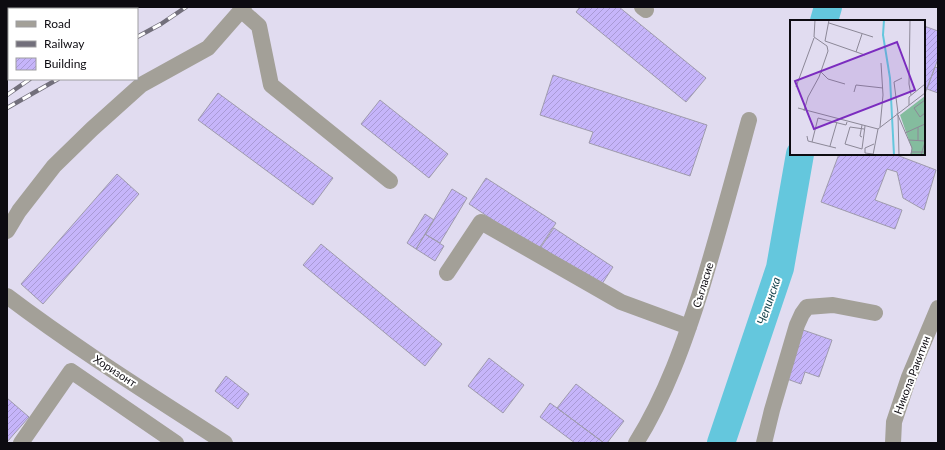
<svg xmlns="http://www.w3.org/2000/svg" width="945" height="450" font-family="Lato,sans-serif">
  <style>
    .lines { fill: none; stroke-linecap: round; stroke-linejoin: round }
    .river { stroke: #64c7dd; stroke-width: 28 }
    .building { fill: url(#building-hatch); stroke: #9f9bad }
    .minor { stroke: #a3a098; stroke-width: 16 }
    .rail-casing { stroke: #726f7b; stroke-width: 4.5 }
    .rail { stroke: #fff; stroke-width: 3; stroke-dasharray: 9; stroke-linecap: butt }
    .labels { text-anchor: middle; stroke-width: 4; stroke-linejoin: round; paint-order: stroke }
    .street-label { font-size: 11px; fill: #0d0b11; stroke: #fff }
    .water-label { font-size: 12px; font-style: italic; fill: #19464f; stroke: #fff }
    .inset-river { fill: none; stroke: #64c7dd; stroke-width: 2 }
    .inset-road { fill: none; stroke: #8c8897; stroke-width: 1 }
    .view { fill: #7b2cbf; fill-opacity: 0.15; stroke: #7b2cbf; stroke-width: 2 }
    .inset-edge { fill: none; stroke: #0d0b11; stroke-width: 2 }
  </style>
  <defs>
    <pattern id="building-hatch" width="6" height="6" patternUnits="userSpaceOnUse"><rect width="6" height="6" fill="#c6b5fa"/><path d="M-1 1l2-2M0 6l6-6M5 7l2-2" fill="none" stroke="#a99ad5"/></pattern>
  </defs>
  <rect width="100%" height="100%" fill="#e1dcf0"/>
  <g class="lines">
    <!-- river -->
    <path class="river" d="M824 21 828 7
      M721 443 780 268 800 154"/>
  </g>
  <!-- building -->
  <path class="building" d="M580 7H619L706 78 686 102 576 12Z
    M924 26 938 31V59L924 96Z
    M935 67 938 68V93L927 89Z
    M553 75 707 125 690 176 589 143 593 132 540 115Z
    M218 93 333 178 313 205 198 120Z
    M380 100 448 154 429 178 361 124Z
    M839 154H894L936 170 924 210 903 198 897 172 887 169 875 200 902 210 895 229 821 202Z
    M117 174 139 194 43 304 21 284Z
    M486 178 556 223 538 250 469 204Z
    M452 189 467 198 440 243 425 234Z
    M425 214 434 220 416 249 407 243Z
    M554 228 613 267 600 287 541 247Z
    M425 234 444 246 435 261 416 249Z
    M321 244 442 344 425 366 303 265Z
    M803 330 832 340 819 377 805 372 801 384 787 379Z
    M489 358 524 385 503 413 468 386Z
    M226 376 249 394 238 409 215 391Z
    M576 384 624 421 607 443H604L557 408Z
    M7 398 29 417 7 442Z
    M550 403 557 408 604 443H575L540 417Z"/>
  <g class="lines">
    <!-- minor -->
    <path class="minor" d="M642 7 646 10
      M28 9 30 7
      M241 10 259 26 271 85 390 181
      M7 34 9 32
      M7 231 19 211 54 166 92 129 141 85 208 48 244 7
      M447 273 481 222 621 302 689 327
      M7 296C77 349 151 395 225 443
      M21 443 71 371 176 443
      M636 443C666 395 685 341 702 287 719 231 734 175 749 120
      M764 443 772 410 797 325 802 314 807 307 833 305 875 313
      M893 443 894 422 909 377 938 308"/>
    <!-- rail casing -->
    <g class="rail-casing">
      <path id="rail" d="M119 9 121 7
        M7 14 9 12
        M137 37 161 24 186 7
        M7 95 30 79
        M7 108 58 79"/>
    </g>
    <!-- rail -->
    <use href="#rail" class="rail"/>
  </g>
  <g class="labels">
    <!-- street labels -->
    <g class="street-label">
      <text transform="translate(703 285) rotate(-73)" y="4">Съгласие</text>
      <text transform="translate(115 371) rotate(33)" y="4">Хоризонт</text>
      <text transform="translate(912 375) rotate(-69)" y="4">Никола Ракитин</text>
    </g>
    <!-- water labels -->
    <g class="water-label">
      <text transform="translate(769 301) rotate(-71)" y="4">Чепинска</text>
    </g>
  </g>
  <!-- overview -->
  <g transform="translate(790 20)">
    <rect width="135" height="135" fill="#e1dcf0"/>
    <path d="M135 76V135H120L122 129 110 95Z" fill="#84bc9e"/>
    <path class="inset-river" d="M94 0 93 15 100 58 104 135"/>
    <path class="inset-road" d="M39 0 35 21 75 35M120 0 119 64 121 75M39 3 83 17M66 32 72 14M31 52 38 59 55 64M6 67 24 18M64 72 66 65 93 68M135 80 124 88 130 97 135 93M119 85V77L135 64M8 88 88 109M14 91 18 77 29 57 38 31 37 26 24 17 25 0M107 93 122 128 121 135M108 93 104 62 112 58M108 95 109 135M90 107 93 75 91 43M128 107V120M74 109 60 107 55 124 72 129 75 106M115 113 135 104M17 116 18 121 46 128M72 117 70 116 72 105M119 120 135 121M22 122 28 98 56 105 57 102M40 126 47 102M122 132H135M83 134 75 133V128L84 124M83 135 88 109 135 73M131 135 135 122"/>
    <path class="view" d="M107 22 125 70 24 109 5 61Z"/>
    <rect width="135" height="135" class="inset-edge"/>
  </g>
  <!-- border -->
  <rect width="945" height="450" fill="none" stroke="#0d0b11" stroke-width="16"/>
  <!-- legend -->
  <rect x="8" y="8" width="130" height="72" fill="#ffffff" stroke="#9e9da0"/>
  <rect x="16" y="21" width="20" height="6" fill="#a3a098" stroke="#9e9da0"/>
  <text x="44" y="28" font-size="12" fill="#0d0b11">Road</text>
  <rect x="16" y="41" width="20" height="6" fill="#726f7b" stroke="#9e9da0"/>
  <text x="44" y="48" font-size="12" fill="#0d0b11">Railway</text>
  <rect x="16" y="58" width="20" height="12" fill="url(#building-hatch)" stroke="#9e9da0"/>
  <text x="44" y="68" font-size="12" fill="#0d0b11">Building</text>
</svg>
